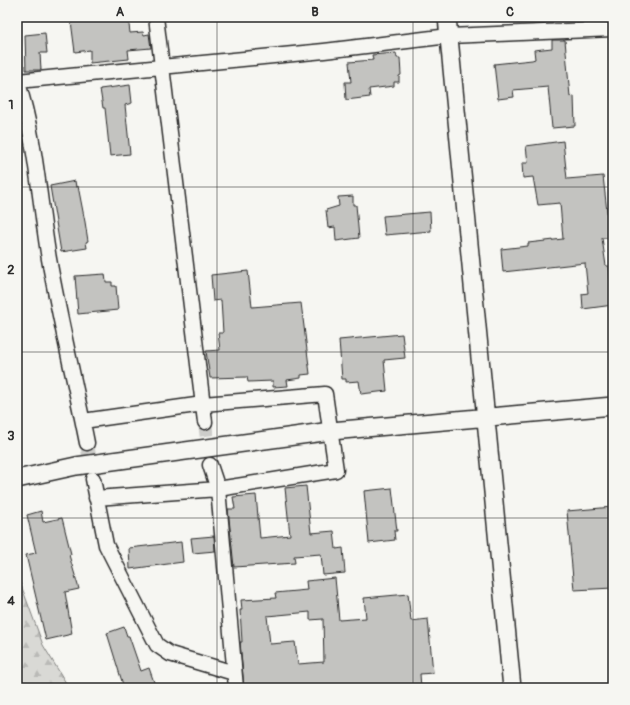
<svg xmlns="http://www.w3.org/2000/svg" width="630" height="705" font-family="Pangolin,sans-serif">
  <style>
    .forest { fill: url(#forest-firs); stroke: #828280 }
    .building { fill: #c3c3c0; stroke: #2b2b2b; fill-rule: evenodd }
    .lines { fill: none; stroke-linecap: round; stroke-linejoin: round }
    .minor-tunnel { stroke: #cdcdca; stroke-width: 14; stroke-dasharray: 14 7; stroke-linecap: butt }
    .minor-casing { stroke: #2b2b2b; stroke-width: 17 }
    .tertiary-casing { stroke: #2b2b2b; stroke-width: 20 }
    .minor { stroke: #f6f6f2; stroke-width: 14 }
    .tertiary { stroke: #f6f6f2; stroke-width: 17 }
    .grid { fill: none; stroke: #2b2b2b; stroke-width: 1; stroke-opacity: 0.55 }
    .neatline { fill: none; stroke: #2b2b2b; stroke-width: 1.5 }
    .grid-label { font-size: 13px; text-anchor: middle; font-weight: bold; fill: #2b2b2b }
  </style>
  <defs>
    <pattern id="forest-firs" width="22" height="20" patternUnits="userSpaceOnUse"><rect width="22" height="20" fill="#d9d9d5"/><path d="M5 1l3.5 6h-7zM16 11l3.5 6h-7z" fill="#babab7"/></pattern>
  </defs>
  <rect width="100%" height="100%" fill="#f6f6f2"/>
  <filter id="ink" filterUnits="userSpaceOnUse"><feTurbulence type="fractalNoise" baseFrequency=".025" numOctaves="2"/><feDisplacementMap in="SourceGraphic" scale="8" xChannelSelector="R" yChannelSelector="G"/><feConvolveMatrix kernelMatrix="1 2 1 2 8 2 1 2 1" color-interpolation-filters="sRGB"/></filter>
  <g filter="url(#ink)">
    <!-- forest -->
    <path class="forest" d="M17 574 43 645 69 688H17Z"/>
    <!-- building -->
    <path class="building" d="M105 17H128L130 33 143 32 144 35 149 34 151 48 128 50 129 59 90 63V50L75 52 71 21Z
      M45 33 47 53H40L41 70H26L25 35Z
      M552 40H565L570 97 574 96 575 126 552 128 548 87 513 90 514 97 498 99 494 64 532 60 535 59 534 50 552 48Z
      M396 53 397 58H400L401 75 399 76V82H394V86L369 89 370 97 346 100 345 82H351L349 62 373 60 372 55Z
      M130 85 132 103 125 105 130 154 110 156 105 108H103L100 89Z
      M563 141 567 179 603 176 610 238H602L606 266H609L613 305 583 309 582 294 588 293 585 263 503 272 501 249 528 246V243L563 239 560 203 538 205 533 177 523 178 522 163H528L526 146Z
      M75 181 76 187 78 186 85 222 88 241 86 242 87 248 61 252 50 186Z
      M353 196V205H356L359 238 336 241 335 227 328 228 326 210 339 206 338 197Z
      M430 212 431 231 385 235 383 216Z
      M248 271 252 307 301 303 310 374 301 375V378L287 380 288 386 273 387V381L248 382 247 377 210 378 206 351 220 350 218 333H223L221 300 213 301 211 275Z
      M105 274 106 282H112V286H116L118 310 78 314 75 276Z
      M402 334 405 358 384 360 387 391 361 394 359 381 346 382V379H342L339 340Z
      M306 486 311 533 334 531 336 549 343 548 345 573 323 575 321 554 294 556 295 563 234 567 228 509H235L233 497 256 495 260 538 290 535 285 488Z
      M392 488 397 531H394L395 540 369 543 364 491Z
      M613 507V588L574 590 567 511Z
      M41 511 43 522 62 518 71 554 69 555 79 589 65 592 72 634 46 640 26 555 36 553 27 515Z
      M214 536 215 551 193 553 191 538Z
      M181 542 183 562 130 569 129 548Z
      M335 578 339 620 366 618 364 598 408 594 411 621 428 619 433 673 420 674 421 688H244L240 642H242L240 610H242L241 600 276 598 275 593 307 590 306 581ZM310 612V620L323 619 324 662 298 664 295 642 270 644 267 616Z
      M124 627 127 636H129L141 671 149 668 156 688H124L107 633Z"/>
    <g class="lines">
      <!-- minor-tunnel -->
      <path class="minor-tunnel" d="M205 422 210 465
        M87 443 92 474"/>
      <!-- minor casing -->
      <g class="minor-casing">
        <path id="minor" d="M156 17 205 422
          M17 80C36 138 39 199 49 259 60 321 75 382 87 443
          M18 81 324 51 449 36 613 29
          M83 421 203 404 325 394 336 470 218 489 96 498
          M210 465 218 489 236 688
          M93 479 106 545 157 645 170 654 234 673"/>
      </g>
      <!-- tertiary casing -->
      <g class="tertiary-casing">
        <path id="tertiary" d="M447 17 512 688
          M17 479 76 466 331 431 613 406"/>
      </g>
      <!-- minor -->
      <use href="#minor" class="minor"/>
      <!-- tertiary -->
      <use href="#tertiary" class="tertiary"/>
    </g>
  </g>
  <!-- grid -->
  <path class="grid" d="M217 17V688M413 17V688M17 187H613M17 352H613M17 518H613"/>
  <!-- margin -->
  <rect width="630" height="705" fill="none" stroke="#f6f6f2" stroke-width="44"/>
  <rect x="22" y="22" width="586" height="661" class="neatline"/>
  <g class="grid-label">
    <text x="120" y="16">A</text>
    <text x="315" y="16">B</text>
    <text x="510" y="16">C</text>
    <text x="11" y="109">1</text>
    <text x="11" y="274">2</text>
    <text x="11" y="440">3</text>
    <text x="11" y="605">4</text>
  </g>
</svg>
